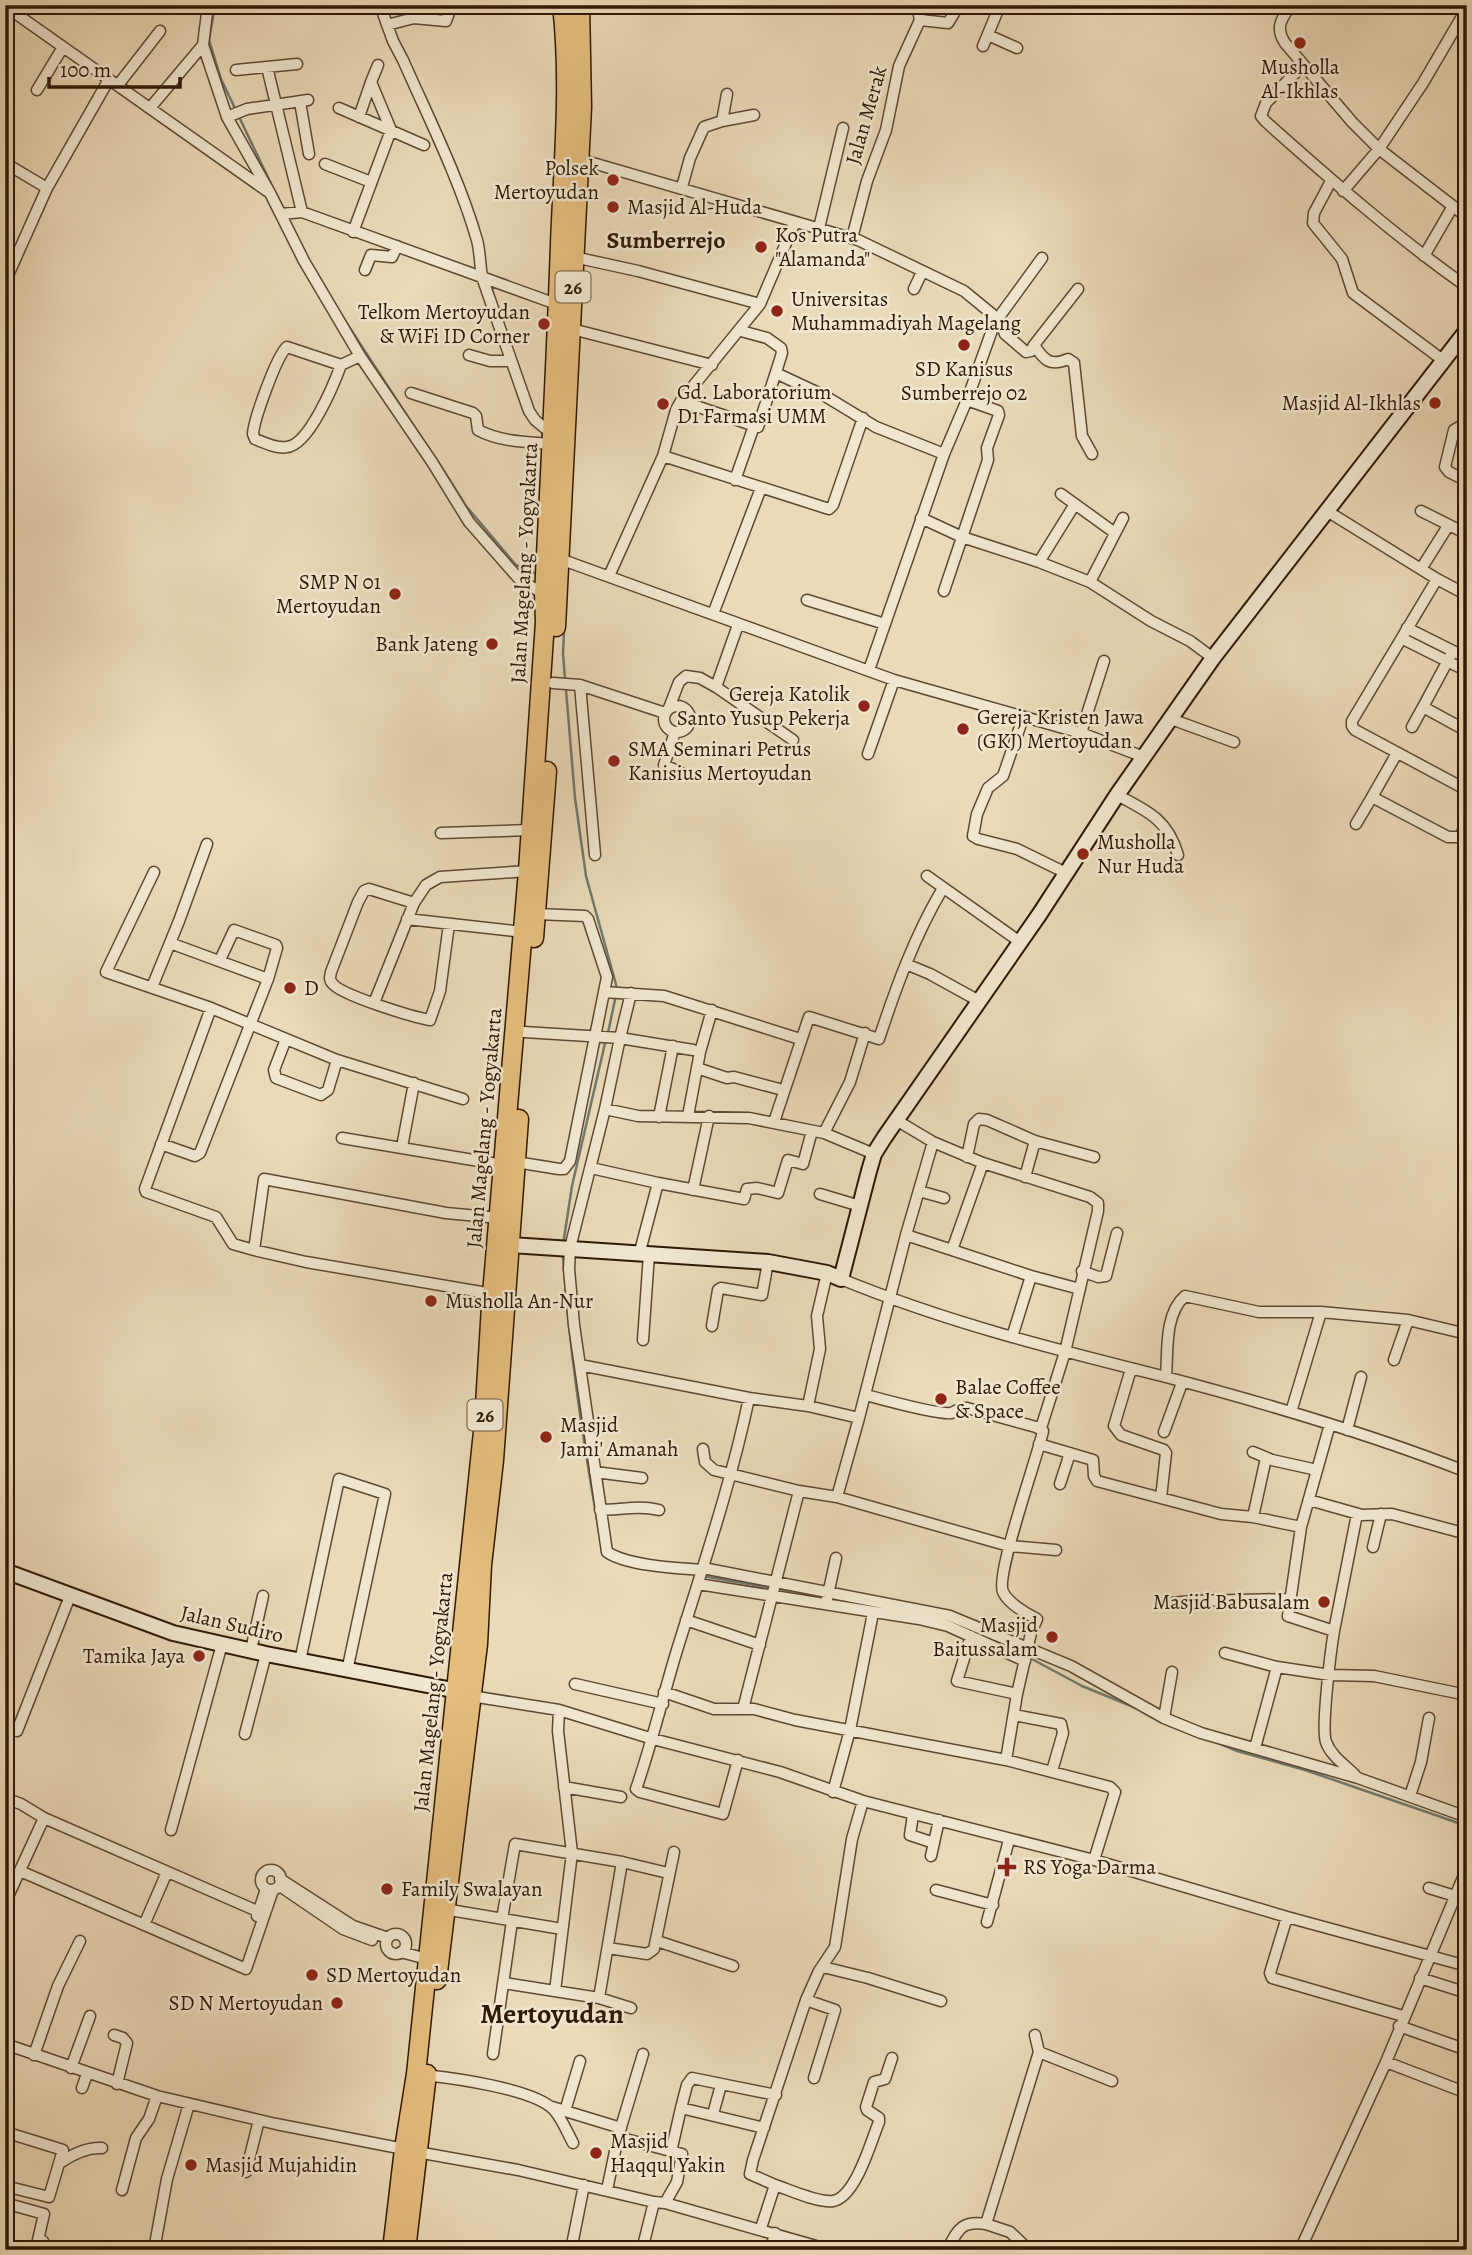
<svg xmlns="http://www.w3.org/2000/svg" width="1472" height="2255" font-family="Alegreya,serif">
  <style>
    .lines { fill: none; stroke-linecap: round; stroke-linejoin: round }
    .stream { stroke: #6f796f; stroke-width: 2.5 }
    .street-casing { stroke: #5e4832; stroke-width: 13 }
    .secondary-casing { stroke: #2f1805; stroke-width: 18 }
    .highway-casing { stroke: #2f1805; stroke-width: 21 }
    .street { stroke: #f1e7d0; stroke-width: 10 }
    .secondary { stroke: #f1e7d0; stroke-width: 14 }
    .highway { stroke: #e5bd7c; stroke-width: 18 }
    .poi-dot { fill: #8f2418; stroke: #f1e7d0; stroke-width: 2.5 }
    .labels { text-anchor: middle; stroke-width: 5; stroke-linejoin: round; paint-order: stroke }
    .shield { fill: #f1e7d0; stroke: #695642; stroke-width: 2 }
    .shield-label { font-size: 19px; font-weight: bold; fill: #2f1805 }
    .poi-label { font-size: 21px; fill: #2f1805; stroke: #f1e7d0; text-anchor: start }
    .street-label { font-size: 21px; fill: #2f1805; stroke: #f1e7d0 }
    .quarter-label { font-size: 24px; font-weight: bold; fill: #2f1805; stroke: #f1e7d0 }
    .district-label { font-size: 28px; font-weight: bold; fill: #2f1805; stroke: #f1e7d0 }
  </style>
  <rect width="100%" height="100%" fill="#eadab7"/>
  <filter id="stains"><feTurbulence type="fractalNoise" baseFrequency=".00286" numOctaves="4"/><feColorMatrix values="0 0 0 0 .2 0 0 0 0 .09 0 0 0 0 .02 0 0 0 .5 -.17"/></filter>
  <radialGradient id="worn" r=".72"><stop offset=".6" stop-color="#630" stop-opacity="0"/><stop offset="1" stop-color="#630" stop-opacity=".3"/></radialGradient>
  <g class="lines">
    <!-- stream -->
    <path class="stream" d="M215 5 209 40 221 79 283 209
      M342 316 432 454
      M438 462 466 506 516 565 539 575
      M564 630 563 654 575 798 586 876 617 988
      M608 1033 616 995
      M563 1245 572 1186 606 1039
      M563 1255C569 1349 583 1443 600 1536
      M703 1576 772 1588
      M778 1589 824 1596
      M953 1623 986 1636
      M992 1639 1024 1655
      M1030 1658 1082 1686 1141 1710
      M1218 1743 1237 1751 1305 1770 1467 1826"/>
    <!-- street casing -->
    <g class="street-casing">
      <path id="street" d="M208 5 203 45 227 117 270 193 304 261 360 356 432 462 469 522 520 580 544 594
        M283 5V6
        M380 5 393 41 403 60C429 119 459 178 477 240 480 251 480 265 482 277L529 411 535 420 552 434
        M1291 5C1281 19 1275 28 1285 43L1352 122 1379 149 1467 217
        M5 6 267 191
        M920 20 948 23 959 5
        M387 25 414 18 446 21 452 5
        M988 35 1017 48
        M983 46 1000 5
        M1303 65 1266 103 1261 116 1265 121C1330 179 1395 236 1467 287
        M267 67 302 212
        M236 70 297 64
        M118 85 160 31
        M37 90 63 47
        M300 102 309 154
        M150 108 203 45
        M339 108 424 145
        M227 117 247 109 308 100
        M359 117 371 82
        M722 121 727 94
        M579 159 858 240 964 291 992 314 995 320 991 333 967 400 944 454 869 670
        M5 163 47 188 108 81
        M325 164 371 182
        M1331 181 1314 213 1313 223 1342 259 1353 293 1444 361
        M682 187 690 158 704 127 722 121 754 115
        M1343 191 1379 149 1423 83 1467 8
        M281 214 302 212 559 305
        M819 228 843 128
        M353 232 391 130 371 82 378 65
        M852 238 867 181 886 130 899 66 920 20 917 5
        M1424 256 1453 206
        M574 257 638 271 760 304
        M365 270 371 255 392 257 397 246
        M5 282 47 188
        M914 289 922 272
        M999 317 1042 258
        M995 320 999 317 1005 334 1026 352 1031 351 1034 345C1044 360 1050 367 1068 359L1074 363 1082 436 1092 454
        M572 329 712 365
        M741 331 767 338 781 348 782 353 776 372 780 375 825 396 876 427 944 454
        M1034 345 1078 289
        M287 347 341 365C334 384 309 445 287 447 277 449 265 443 255 439L253 434C254 419 277 355 287 347Z
        M469 355 490 361H511
        M341 365 360 356
        M411 393 473 413 476 416 478 430C500 442 528 442 552 444
        M681 401 758 427 776 372
        M1467 428 1461 426 1454 430 1445 467 1449 472 1467 481
        M663 456 829 509 833 505 863 418
        M735 480 754 426
        M1061 494 1115 533
        M1327 511 1437 579 1352 721V726L1355 730 1467 790
        M1421 511 1467 534
        M921 518 962 537 1039 562 1090 582 1151 621 1190 641 1213 658
        M560 559 894 680 1081 733 1144 757
        M1039 562 1075 504
        M1421 569 1448 526
        M609 576 663 456 676 410 681 401 760 304 795 222
        M1437 579 1467 595
        M1090 582 1123 518
        M944 591 988 460 987 448 999 415 998 411 967 400
        M807 600 885 624
        M713 614 761 488
        M738 625 716 687 793 740
        M1407 628 1467 658
        M1403 639 1467 671
        M1453 651 1423 707 1467 731
        M553 683 580 685 665 713
        M580 685 595 855
        M664 719a13 13 0 1 1 26 0a13 13 0 1 1-26 0Z
        M669 708 679 682 686 676 700 678 716 687
        M1023 718 1003 776 988 788 977 814 973 836 978 839 1017 849 1066 873
        M1171 719 1234 742
        M1412 727 1423 707
        M675 732 664 765 680 772
        M1081 733 1104 661
        M1397 753 1372 797 1448 837H1460L1467 822
        M868 754 894 680
        M1117 795C1148 811 1168 820 1178 855
        M1356 824 1372 797
        M441 833 530 830
        M154 872 106 972 211 1008 337 1060 463 1099
        M927 876 1020 942
        M414 903 369 889 364 891 358 902 331 972C330 977 329 979 332 983 340 995 413 1017 430 1020L440 991 449 924
        M407 919 523 932
        M220 960 234 930 276 945 277 948 268 979
        M906 964 930 974 979 1001
        M152 987 179 921 207 844
        M604 992 664 996 800 1039
        M374 1003 414 903 426 885 440 877 528 871
        M211 1008 145 1189 146 1192 216 1217 233 1244 254 1250 264 1179 446 1213 499 1218
        M524 1032 620 1038 631 993
        M286 1039 274 1070 276 1078 321 1095 328 1090 337 1060
        M693 1050 620 1038 605 1109 570 1248 569 1269 574 1325 607 1552C628 1566 677 1568 702 1570
        M697 1068 727 1078 734 1077 783 1090
        M605 1109 638 1116 749 1118 824 1133 874 1154
        M688 1116 700 1052 712 1010
        M659 1117 673 1046
        M896 1120 933 1142 983 1163 1090 1197 1098 1203V1211L1065 1352 1041 1428
        M774 1122 809 1017 879 1039C896 987 915 935 943 888
        M824 1133 850 1082 865 1033
        M342 1138 503 1165
        M933 1142 906 1235 952 1250 983 1163
        M161 1144 195 1156 200 1153 268 979 170 943
        M402 1147 414 1083
        M967 1157 974 1124 979 1119 987 1120 1035 1141 1094 1157
        M516 1162 559 1169H564L570 1161 607 977 588 919 585 916 537 914
        M591 1168 658 1183
        M1025 1177 1035 1141
        M693 1190 709 1116
        M919 1191 944 1198
        M820 1194 860 1206
        M254 1250 306 1262 493 1294
        M952 1250 1031 1276 1012 1337
        M639 1255 658 1183 744 1199 747 1189 757 1188 778 1193 788 1160 803 1164 812 1131
        M1082 1271 1098 1277 1106 1276 1117 1233
        M1031 1276 1080 1289
        M841 1279C946 1322 1053 1349 1162 1376 1265 1403 1368 1433 1467 1472
        M712 1326 718 1290 721 1288 762 1295 768 1262
        M643 1340 649 1254
        M1394 1360 1408 1320
        M580 1365 749 1398 808 1406 859 1418 906 1235
        M1131 1369 1114 1426 1121 1435 1164 1450 1166 1453 1161 1498
        M1166 1377C1168 1352 1164 1314 1185 1296L1259 1312H1321L1408 1320 1467 1334
        M866 1395C881 1399 938 1415 951 1413 957 1411 959 1407 967 1408L1036 1427 1043 1431C1038 1456 995 1575 1003 1592 1008 1603 1027 1614 1037 1619L1031 1633 1017 1694 1006 1760
        M808 1406 820 1349 817 1316 827 1273
        M1291 1412 1321 1312
        M1330 1424 1301 1527 1288 1616 1334 1631C1331 1649 1321 1728 1326 1742 1331 1756 1345 1765 1355 1775
        M1347 1430 1361 1377
        M1164 1432 1182 1383
        M1039 1444 1093 1460 1094 1476 1097 1481 1221 1514 1253 1517 1301 1527
        M703 1449 705 1462 714 1470 799 1491 837 1497 1009 1546 1056 1550
        M1253 1452 1272 1460 1317 1470
        M595 1472 642 1478
        M1060 1484 1070 1453
        M837 1497 859 1418
        M1309 1500 1362 1515 1392 1514 1467 1534
        M600 1510C620 1510 639 1505 659 1510
        M1253 1517 1266 1458
        M1373 1547 1381 1514
        M703 1568 950 1616 1071 1666 1164 1718 1201 1733 1358 1778 1467 1817
        M698 1584 919 1619 948 1626 1025 1661
        M827 1599 836 1558
        M1160 1604 1193 1601 1290 1599
        M686 1620 760 1645
        M1334 1631 1357 1514
        M971 1636 957 1681 1017 1694
        M251 1650 263 1596
        M1225 1653 1277 1667 1330 1675 1374 1676 1467 1695
        M300 1661 339 1479 385 1494 347 1671
        M575 1684 663 1704
        M664 1692 714 1709H754L795 1720 1006 1760 1110 1787 1115 1792 1094 1860
        M471 1696 559 1710 653 1739 780 1772 863 1801 1094 1860 1287 1917 1467 1966
        M743 1709 799 1491
        M1014 1715 1061 1724 1063 1733 1052 1771
        M1164 1718 1172 1672
        M17 1731 70 1596
        M245 1734 266 1654
        M1255 1748 1277 1667
        M738 1760 723 1814 640 1792 636 1789C652 1743 663 1696 677 1650 703 1566 731 1484 749 1398
        M564 1787 621 1797
        M833 1792 850 1730 873 1613
        M1410 1796 1421 1762 1429 1718
        M5 1798 21 1804 44 1818 264 1914
        M913 1815 910 1835 934 1843
        M171 1830 222 1644
        M931 1856 939 1820
        M261 1880a10 10 0 1 1 20 0a10 10 0 1 1-20 0Z
        M20 1871 246 1969 273 1890
        M280 1879 353 1926 388 1938
        M280 1886 343 1929 372 1940
        M1429 1888 1455 1896
        M936 1890 993 1905
        M5 1903 44 1818
        M444 1909 562 1929
        M257 1916 266 1889
        M1287 1917 1270 1973 1272 1978 1403 2016
        M502 1919 515 1844 622 1862 668 1873
        M987 1922 1009 1840
        M144 1925 167 1872
        M386 1944a10 10 0 1 1 20 0a10 10 0 1 1-20 0Z
        M657 1941 733 1966
        M608 1948 647 1954 654 1949 674 1852
        M401 1952 427 1959
        M823 1967 868 1978 941 2001
        M1420 1978 1461 1991
        M504 1983 599 1998 631 2008
        M555 1991 572 1853 558 1731 559 1710
        M599 1998 622 1862
        M806 2000 835 2010 814 2078
        M1399 2026 1467 2050
        M114 2035 123 2038 127 2043 117 2084
        M1035 2035 1039 2052
        M5 2044 157 2096 276 2124 404 2149
        M493 2054 512 1921
        M34 2055 58 1986 80 1941
        M1386 2062 1467 2093
        M71 2068 90 2016
        M424 2075C453 2078 535 2089 554 2110 562 2119 567 2132 573 2143
        M82 2088 87 2074
        M552 2107 621 2128
        M681 2108 687 2085 692 2078 776 2095
        M565 2111 580 2061
        M713 2114 721 2085
        M5 2132 63 2150 49 2197 5 2186
        M618 2137 682 2154 677 2182 665 2203
        M417 2152 518 2170 654 2202 665 2203 830 2250
        M671 2152 681 2108 764 2128
        M61 2162C73 2154 88 2147 102 2148
        M246 2172 259 2120
        M775 2185 750 2174 753 2160 806 2000 819 1971 835 1947 852 1839 863 1801
        M122 2190 136 2138 149 2119 157 2096
        M607 2190 618 2137 643 2054
        M5 2203 44 2214 38 2240 43 2241 40 2250
        M986 2224 1010 2232 1029 2250
        M761 2228 775 2185C790 2190 818 2203 833 2201 856 2197 871 2141 879 2122V2118L867 2110 866 2107 874 2082 885 2079 892 2058
        M154 2250 167 2179 189 2104
        M571 2250 584 2185
        M642 2250 654 2202
        M771 2250 775 2233
        M947 2250C958 2230 961 2220 986 2224L1039 2052 1112 2081
        M1300 2250 1386 2062 1467 1868"/>
    </g>
    <!-- secondary casing -->
    <g class="secondary-casing">
      <path id="secondary" d="M511 1245 768 1262 827 1273 841 1279 869 1171 874 1154 884 1138 1039 915 1117 795 1213 658 1467 330
        M5 1571 173 1633 266 1654 458 1691"/>
    </g>
    <!-- highway casing -->
    <g class="highway-casing">
      <path id="highway" d="M556 627 582 107 580 5
        M534 938 547 771
        M437 1980 478 1644 482 1565 494 1460 519 1119
        M392 2250 404 2149 416 2074 484 1422 491 1306 528 871 545 622 544 594C550 477 556 361 560 244 563 165 571 84 562 5
        M406 2250 427 2074"/>
    </g>
    <!-- street -->
    <use href="#street" class="street"/>
    <!-- secondary -->
    <use href="#secondary" class="secondary"/>
    <!-- highway -->
    <use href="#highway" class="highway"/>
  </g>
  <!-- markers -->
  <g class="poi-dot">
    <circle cx="1300" cy="43" r="7"/>
    <circle cx="613" cy="180" r="7"/>
    <circle cx="613" cy="207" r="7"/>
    <circle cx="761" cy="247" r="7"/>
    <circle cx="777" cy="311" r="7"/>
    <circle cx="544" cy="324" r="7"/>
    <circle cx="964" cy="345" r="7"/>
    <circle cx="1435" cy="403" r="7"/>
    <circle cx="663" cy="404" r="7"/>
    <circle cx="395" cy="594" r="7"/>
    <circle cx="492" cy="644" r="7"/>
    <circle cx="864" cy="706" r="7"/>
    <circle cx="963" cy="729" r="7"/>
    <circle cx="614" cy="761" r="7"/>
    <circle cx="1083" cy="854" r="7"/>
    <circle cx="290" cy="988" r="7"/>
    <circle cx="431" cy="1301" r="7"/>
    <circle cx="941" cy="1399" r="7"/>
    <circle cx="546" cy="1437" r="7"/>
    <circle cx="1324" cy="1602" r="7"/>
    <circle cx="1052" cy="1637" r="7"/>
    <circle cx="199" cy="1656" r="7"/>
    <path d="M1003.5 1856.5h7v7h7v7h-7v7h-7v-7h-7v-7h7z"/>
    <circle cx="387" cy="1889" r="7"/>
    <circle cx="312" cy="1975" r="7"/>
    <circle cx="337" cy="2003" r="7"/>
    <circle cx="596" cy="2153" r="7"/>
    <circle cx="191" cy="2165" r="7"/>
  </g>
  <g class="labels">
    <!-- shield labels -->
    <g class="shield">
      <rect x="555.5" y="271.5" width="35" height="31" rx="5"/>
      <rect x="467.5" y="1399.5" width="35" height="31" rx="5"/>
    </g>
    <g class="shield-label">
      <text x="573" y="294">26</text>
      <text x="485" y="1422">26</text>
    </g>
    <!-- poi labels -->
    <g class="poi-label">
      <text x="1300" y="74" text-anchor="middle">Musholla<tspan x="1300" dy="24">Al-Ikhlas</tspan></text>
      <text x="599" y="175" text-anchor="end">Polsek<tspan x="599" dy="24">Mertoyudan</tspan></text>
      <text x="627" y="214">Masjid Al-Huda</text>
      <text x="775" y="242">Kos Putra<tspan x="775" dy="24">"Alamanda"</tspan></text>
      <text x="791" y="306">Universitas<tspan x="791" dy="24">Muhammadiyah Magelang</tspan></text>
      <text x="530" y="319" text-anchor="end">Telkom Mertoyudan<tspan x="530" dy="24">&amp; WiFi ID Corner</tspan></text>
      <text x="964" y="376" text-anchor="middle">SD Kanisus<tspan x="964" dy="24">Sumberrejo 02</tspan></text>
      <text x="677" y="399">Gd. Laboratorium<tspan x="677" dy="24">D1 Farmasi UMM</tspan></text>
      <text x="1421" y="410" text-anchor="end">Masjid Al-Ikhlas</text>
      <text x="381" y="589" text-anchor="end">SMP N 01<tspan x="381" dy="24">Mertoyudan</tspan></text>
      <text x="478" y="651" text-anchor="end">Bank Jateng</text>
      <text x="850" y="701" text-anchor="end">Gereja Katolik<tspan x="850" dy="24">Santo Yusup Pekerja</tspan></text>
      <text x="977" y="724">Gereja Kristen Jawa<tspan x="977" dy="24">(GKJ) Mertoyudan</tspan></text>
      <text x="628" y="756">SMA Seminari Petrus<tspan x="628" dy="24">Kanisius Mertoyudan</tspan></text>
      <text x="1097" y="849">Musholla<tspan x="1097" dy="24">Nur Huda</tspan></text>
      <text x="304" y="995">D</text>
      <text x="445" y="1308">Musholla An-Nur</text>
      <text x="955" y="1394">Balae Coffee<tspan x="955" dy="24">&amp; Space</tspan></text>
      <text x="560" y="1432">Masjid<tspan x="560" dy="24">Jami' Amanah</tspan></text>
      <text x="1310" y="1609" text-anchor="end">Masjid Babusalam</text>
      <text x="1038" y="1632" text-anchor="end">Masjid<tspan x="1038" dy="24">Baitussalam</tspan></text>
      <text x="185" y="1663" text-anchor="end">Tamika Jaya</text>
      <text x="1023" y="1874">RS Yoga Darma</text>
      <text x="401" y="1896">Family Swalayan</text>
      <text x="326" y="1982">SD Mertoyudan</text>
      <text x="323" y="2010" text-anchor="end">SD N Mertoyudan</text>
      <text x="610" y="2148">Masjid<tspan x="610" dy="24">Haqqul Yakin</tspan></text>
      <text x="205" y="2172">Masjid Mujahidin</text>
    </g>
    <!-- street labels -->
    <g class="street-label">
      <text transform="translate(866 115) rotate(-74)" y="7">Jalan Merak</text>
      <text transform="translate(524 563) rotate(-87)" y="7">Jalan Magelang - Yogyakarta</text>
      <text transform="translate(484 1128) rotate(-85)" y="7">Jalan Magelang - Yogyakarta</text>
      <text transform="translate(232 1624) rotate(13)" y="7">Jalan Sudiro</text>
      <text transform="translate(433 1692) rotate(-84)" y="7">Jalan Magelang - Yogyakarta</text>
    </g>
    <!-- quarter labels -->
    <g class="quarter-label">
      <text x="666" y="248">Sumberrejo</text>
    </g>
    <!-- district labels -->
    <g class="district-label">
      <text x="552" y="2023">Mertoyudan</text>
    </g>
  </g>
  <!-- margin -->
  <rect width="1472" height="2255" fill="none" stroke="#eadab7" stroke-width="28"/>
  <rect x="7" y="7" width="1458" height="2241" fill="none" stroke="#2f1805" stroke-width="3.5"/>
  <rect x="14" y="14" width="1444" height="2227" fill="none" stroke="#2f1805" stroke-width="2"/>
  <!-- scale -->
  <path d="M49 77v10h131v-10" fill="none" stroke="#2f1805" stroke-width="3.5"/>
  <text x="60" y="77" font-size="21" fill="#2f1805" stroke="#f1e7d0" stroke-width="5" paint-order="stroke">100 m</text>
  <rect width="100%" height="100%" filter="url(#stains)"/>
  <rect width="100%" height="100%" fill="url(#worn)"/>
</svg>
